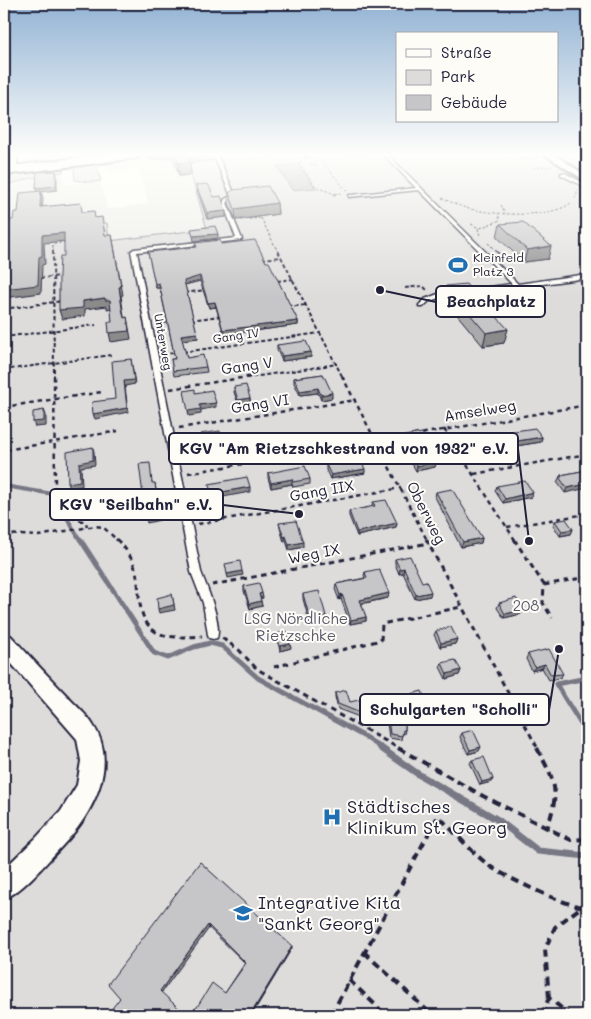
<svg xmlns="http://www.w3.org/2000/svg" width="591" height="1019" font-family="Mali,sans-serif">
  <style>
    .built { fill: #ecece9 }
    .green { fill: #dddcdb; stroke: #807f8b }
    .water { fill: #b2b2b7; stroke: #787885 }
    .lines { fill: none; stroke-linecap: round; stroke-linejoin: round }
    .stream-far2 { stroke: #787885; stroke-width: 4 }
    .stream-far1 { stroke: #787885; stroke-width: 5 }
    .stream { stroke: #787885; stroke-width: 7 }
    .service-casing { stroke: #22223b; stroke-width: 3 }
    .minor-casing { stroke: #22223b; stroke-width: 4 }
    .secondary-casing { stroke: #22223b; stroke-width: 4 }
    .primary-casing { stroke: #22223b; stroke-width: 4 }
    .path-far4 { stroke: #22223b; stroke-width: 1; stroke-dasharray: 2.5 2; stroke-linecap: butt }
    .path-far3 { stroke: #22223b; stroke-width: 2; stroke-dasharray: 4 2.5; stroke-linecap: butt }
    .path-far2 { stroke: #22223b; stroke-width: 2.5; stroke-dasharray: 4.5 4; stroke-linecap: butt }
    .path-far1 { stroke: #22223b; stroke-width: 3; stroke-dasharray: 5.5 4.5; stroke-linecap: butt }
    .path { stroke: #22223b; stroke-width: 4; stroke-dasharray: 8 5.5; stroke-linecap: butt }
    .service { fill: #fdfcf7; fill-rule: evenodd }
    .minor { fill: #fdfcf7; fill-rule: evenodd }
    .secondary { fill: #fdfcf7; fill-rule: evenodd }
    .primary { fill: #fdfcf7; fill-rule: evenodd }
    .wall { fill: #aaaaac; stroke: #22223b }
    .shaded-wall { fill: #8b8b8c; stroke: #22223b }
    .building { fill: #c6c6c8; stroke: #22223b }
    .labels { text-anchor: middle; stroke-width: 4; stroke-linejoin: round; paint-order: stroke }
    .far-poi-label { font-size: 12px; fill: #22223b; stroke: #fdfcf7; text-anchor: start }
    .far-street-label { font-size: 12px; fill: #22223b; stroke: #fdfcf7 }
    .street-label { font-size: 15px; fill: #22223b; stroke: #fdfcf7 }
    .park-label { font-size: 15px; fill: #5a5a6b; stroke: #fdfcf7 }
    .near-poi-label { font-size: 18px; fill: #22223b; stroke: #fdfcf7; text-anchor: start }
    .leader { fill: none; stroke: #22223b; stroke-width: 2 }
    .callout-dot { fill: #22223b; stroke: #fdfcf7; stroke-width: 2 }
    .callout { fill: #fdfcf7; stroke: #22223b; stroke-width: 2 }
    .callout-label { font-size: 16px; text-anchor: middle; font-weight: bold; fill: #22223b }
  </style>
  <rect width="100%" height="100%" fill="#fdfcf7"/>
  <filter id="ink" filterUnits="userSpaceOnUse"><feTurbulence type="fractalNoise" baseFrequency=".02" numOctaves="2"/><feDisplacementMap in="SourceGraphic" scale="10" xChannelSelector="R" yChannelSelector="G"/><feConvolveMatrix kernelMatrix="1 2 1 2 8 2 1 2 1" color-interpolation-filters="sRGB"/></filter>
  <g filter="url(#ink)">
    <!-- built -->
    <path class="built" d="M170 154H182L191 175 208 229 109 241 107 223 4 234 5 207 8 206 12 188 11 177 13 174 63 168 65 184 101 181 107 209 148 204 139 169 112 172 104 163Z"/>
    <!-- green -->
    <path class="green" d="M182 154H247L251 159 283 155 282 154H304L305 156 313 154H544L587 183V1015H4V234L107 223 109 241 207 229 191 175Z
      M551 154H587V178Z
      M96 164 101 181 89 182 75 180 74 167Z
      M63 168V172L43 175 10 184 11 177 13 174Z"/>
    <!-- water -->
    <path class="water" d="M298 164 316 188 292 190 277 166Z"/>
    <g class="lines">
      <!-- stream-far2 -->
      <path class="stream-far2" d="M4 486 53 494 80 540"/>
      <!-- stream-far1 -->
      <path class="stream-far1" d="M80 539 154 653 168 658 194 647 210 643 222 646 258 678 365 737 383 749
        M587 678 556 684 587 734"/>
      <!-- stream -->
      <path class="stream" d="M381 748 418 774 498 820 538 851 587 856"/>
      <!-- service casing -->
      <g class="service-casing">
        <path id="service" d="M186 154H201L187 156 185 155Z
          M213 154H217L236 197 227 203 242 239 241 240 137 252 201 572C207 587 222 623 217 638L213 639 209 638 208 635 203 603 191 572 131 251 134 249 236 238 223 203 225 199 231 196 215 159 189 162 187 161 214 157Z
          M305 154H309V156L305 157Z
          M383 154H387L518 284 587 274V278L439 298 429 301 423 307H419V305L425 299 438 294 512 284 419 190 349 197V195H351L416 188Z
          M561 173H565L587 185V188L561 175Z"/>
      </g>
      <!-- minor casing -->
      <g class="minor-casing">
        <path id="minor" d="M544 154H553L587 176V182Z
          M4 634 11 636C30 657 49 677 68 697 76 706 87 715 93 725 120 765 91 816 63 845 47 862 24 890 4 899V869L35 839 61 811 77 785 81 761 77 739 4 655Z"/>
      </g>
      <!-- secondary casing -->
      <g class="secondary-casing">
        <path id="secondary" d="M6 154H18L16 168 4 175Z"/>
      </g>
      <!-- primary casing -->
      <g class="primary-casing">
        <path id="primary" d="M108 154H143L137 158 4 175V167Z"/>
      </g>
      <!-- path-far4 -->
      <path class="path-far4" d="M521 159 539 158
        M302 161 298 162 316 187 335 194
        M310 163 318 167
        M533 168 552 166
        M347 191 318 157 349 154
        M335 196 333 194 341 193
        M442 198C453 203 463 208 475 210 498 215 558 219 574 200 576 197 577 192 578 189
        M501 205 505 214
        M259 214 278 252
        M240 220 261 218
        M471 224 479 228
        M480 235 478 229 500 220 498 214
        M488 243 497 252
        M53 252V244L66 242"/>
      <!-- path-far3 -->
      <path class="path-far3" d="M53 251 54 378
        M278 251 343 378
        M496 251 510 264
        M262 259 282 257
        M40 278 62 276
        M277 281 293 279
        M405 288 423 286 428 291
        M185 293 205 290
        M513 295 519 301
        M288 307 306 305
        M4 309 62 301
        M191 320 220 316
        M156 324 171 322
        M4 337 96 325
        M183 352 320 333
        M163 354 175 353
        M4 370 111 355
        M246 378 337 364"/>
      <!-- path-far2 -->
      <path class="path-far2" d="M54 376 55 488 75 519 86 522 87 527
        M342 376 427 540
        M170 389 254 376
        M4 407 102 392
        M179 428 356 400
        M444 429 515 540
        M414 435 587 405
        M6 450 118 431
        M188 473 406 437
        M474 474 587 454
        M198 524 401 488
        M507 527 587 514
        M4 534 38 536 95 526 103 527 117 540"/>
      <!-- path-far1 -->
      <path class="path-far1" d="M116 539C125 547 131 556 135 568 142 589 134 618 156 632 168 639 188 637 202 636
        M426 539 538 749
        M514 539 544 585 543 603 552 618
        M212 585 429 543
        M544 585 587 577
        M222 638 239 650 257 669 400 749
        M274 667 381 640 382 624 461 607"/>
      <!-- path -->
      <path class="path" d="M398 748 483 796 571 840 587 839
        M537 748C556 784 560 789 547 829
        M364 952 432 1015
        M349 980 386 1015
        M549 998 545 949 555 927 580 908
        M331 1015 438 816C454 831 474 855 491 867 506 877 571 909 587 907
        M541 1015 549 998 570 1015"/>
      <!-- service -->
      <use href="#service" class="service"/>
      <!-- minor -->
      <use href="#minor" class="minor"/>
      <!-- secondary -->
      <use href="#secondary" class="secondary"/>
      <!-- primary -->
      <use href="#primary" class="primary"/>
    </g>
    <!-- wall -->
    <path class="wall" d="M146 154H186L190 162 191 175 179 176 173 157 150 160Z
      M196 185 226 217 207 219 197 190Z
      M229 193 277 203 278 214 236 220 229 204Z
      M500 224 548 259 524 262 497 237Z
      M195 243 221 244 266 262 298 321V325L224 335 216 307 209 308 200 281 185 285 198 338 182 340 187 358 206 367 207 372 174 376 171 359H175L170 334 160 288H156L148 252 196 247Z
      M446 286 504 343 483 346 444 299Z
      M277 345 311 352V357L282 361 277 350Z
      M323 374 332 398 321 400 318 393 300 395 294 383V378Z
      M234 387 250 398V402L238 404 234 392Z
      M404 436 437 463H436L435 467 416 471 404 449 405 445V444L404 441Z
      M480 436 542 437 541 442 497 449 469 452 461 442 462 437 479 438Z
      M326 465 365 473 330 479 326 470Z
      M587 470 565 493 557 482 561 475Z
      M268 473 310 479V484L293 487 292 484 271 488 268 478Z
      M497 486 533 492 531 497 503 503 495 491Z
      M436 492 482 538 481 543 461 547 435 497Z
      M373 502 397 523 396 527 357 536 349 516V511L372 507Z
      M555 521 573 529 571 534 560 536 553 525Z
      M279 523 303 547 289 550 286 541 284 542 280 528Z
      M395 559 430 596 415 599 403 573 399 574 395 564Z
      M365 572 388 598 361 604 366 617V621L350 624 341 599 339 600 335 589 336 584 365 578 364 576Z
      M244 586 263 598H260L262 606 250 609 244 591Z
      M303 594 326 616V621L310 624 303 599Z
      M499 603 523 610 521 614 504 618 497 608Z
      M436 631 457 639 455 644 440 647 434 635Z
      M276 634 291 648 280 651 277 638Z
      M528 654 563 674 560 678 549 680 542 668 532 671 526 659Z
      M442 663 461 670 459 675 446 679 440 667Z
      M335 693 350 702 382 713 381 717 367 720 338 709 335 697Z
      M411 694 427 712V718L405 723V730L404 734H402L401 740 389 738 385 708 386 703 411 699Z
      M462 733 479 751 468 754 460 737Z
      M472 760 493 779 491 782 480 785 470 763Z
      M200 862 292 948 253 1013 255 1015H192L225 993 245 963 209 928 120 998Z"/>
    <!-- shaded-wall -->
    <path class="shaded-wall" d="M36 154H51L37 156Z
      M149 154H172L173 157 150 160Z
      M190 162 191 175 179 176 178 163Z
      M56 171 57 175V190L41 192 43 198 42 215 36 188Z
      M277 203 278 214 236 220 235 209Z
      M226 211V217L207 219V213Z
      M64 233 66 241 44 243 45 264 42 265 41 293 4 298V289L39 257 42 235Z
      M218 234V238L194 241 193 236Z
      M112 235 123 295 121 296 124 317 122 308Z
      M551 246 548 259 524 262 527 250Z
      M200 276V281L184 285V281Z
      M159 283 160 288H156L155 284Z
      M105 298 110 300 112 308 107 309V306L85 309V316L62 319 59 310 83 301Z
      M215 302 216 307 209 308 208 303Z
      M127 317 131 339 111 342 109 333Z
      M298 321V325L224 335 223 330Z
      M508 329 504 343 483 346 486 333Z
      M197 333 198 338 182 340 181 335Z
      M311 352V357L282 361V356Z
      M131 359 135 384 125 386 128 412 95 419 93 414 127 408 124 381Z
      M318 388V393L300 395V391Z
      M332 393V398L321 400V395Z
      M250 398V402L238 404V400Z
      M216 403V407L201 410V414L189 416 188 411 199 405Z
      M44 410 46 415V426L35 427 33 422Z
      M542 437 541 442 497 449 499 444Z
      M93 447 94 452 95 465 81 467 82 486 70 488 68 483 79 463Z
      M224 447 225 452 204 455V450Z
      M438 458 435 467 416 471 417 466 434 459Z
      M365 469V473L330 479 331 475Z
      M292 479V484L271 488V483Z
      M155 483 160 520 147 523 146 518Z
      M587 484V488L565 493 567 488Z
      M250 487V492L212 499 211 494Z
      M533 492 531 497 503 503 505 499Z
      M397 523 396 527 357 536V532Z
      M573 529 571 534 560 536 562 531Z
      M286 536V541L284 542V537Z
      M482 538 481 543 461 547 463 542Z
      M303 542V547L289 550V545Z
      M404 568 403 573 399 574 400 569Z
      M242 571 243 575 228 578 227 574Z
      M431 592 430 596 415 599 416 595Z
      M262 593 263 598H260L259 594Z
      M389 593 388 598 359 604 360 600Z
      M172 594 175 610 159 613 158 609Z
      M342 594 341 599 339 600 340 595Z
      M261 601 262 606 250 609 249 604Z
      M523 610 521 614 504 618 505 614Z
      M326 616V621L310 624V619Z
      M366 617V621L350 624 351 620Z
      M457 639 455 644 440 647 441 643Z
      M290 644 291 648 280 651V646Z
      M545 664 542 668 532 671 535 667Z
      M461 670 459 675 446 679 447 674Z
      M382 713 381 717 367 720 368 716Z
      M428 714 427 718 403 724 405 720Z
      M481 747 479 751 468 754 470 750Z
      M493 779 491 782 480 785 482 782Z
      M208 925 209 928 162 992 160 991Z
      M292 946V948L252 1013V1012Z"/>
    <!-- building -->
    <path class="building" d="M175 154H186L190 162 178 163Z
      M56 171V186L36 188 37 172Z
      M208 184 214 197 221 196 226 211 207 213 196 185Z
      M268 186 277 203 235 209 229 193 233 190Z
      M41 191 40 207 81 203 82 212 94 211 95 218 102 217 105 235H112L121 287H119L122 308 124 318 127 317 129 331 109 333 108 322H112L110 300H105V298L83 301V308L59 310V275L60 256H64V233L42 235V256L39 257 38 285 4 289V228H7L8 220H13L14 212H18L20 193Z
      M523 222 551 246 527 250 500 224Z
      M215 226 218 234 193 236 191 229Z
      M220 240 221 244 255 240 266 262H269L298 321 223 330 215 302 208 303 200 276 184 281 197 333 181 335 187 358 203 355 206 367 173 371 171 359H175L169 329 159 283 155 284 148 252 197 247 195 243Z
      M466 284 508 329 486 333 446 286Z
      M306 341 311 352 282 356 277 345Z
      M131 359 134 380 124 381 127 408 93 414 92 402 115 399 112 361Z
      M323 374 332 393 321 395 318 388 300 391 294 378Z
      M246 385 250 398 238 400 234 387Z
      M195 389V393L212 390 216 403 199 405 201 409 188 411 184 391Z
      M44 410V421L33 422V412Z
      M535 428 542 437 499 444 470 447 462 437 477 434 481 440 480 436Z
      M220 431 224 447 204 450 200 434Z
      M422 433 438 458 434 459 436 462 417 466 405 445 408 444 404 436Z
      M93 447V460L79 463 80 481 68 483 67 452Z
      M360 459 365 469 331 475 326 465Z
      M150 463 152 483H155L159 516 146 518 139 464Z
      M305 466 310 479 293 482 292 479 271 483 268 473Z
      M587 470V484L567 488 559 477H562L561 475Z
      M247 477 250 487 211 494 209 484Z
      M525 481 533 492 505 499 497 486Z
      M452 489 482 538 463 542 436 492Z
      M386 500 397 523 357 532 349 511 375 506 373 502Z
      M566 519 573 529 562 531 555 521Z
      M296 521 303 542 289 545 286 536 284 537 279 523Z
      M410 556 422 582 426 581 431 592 416 595 404 568 400 569 395 559Z
      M240 561 242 571 227 574 225 564Z
      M379 569 389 593 360 600 366 617 351 620 342 594 340 595 336 584 367 578 365 572Z
      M259 583 262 593 259 594 261 601 249 604 244 586Z
      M319 591 326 616 310 619 303 594Z
      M172 594 174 605 158 609 157 598Z
      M516 598 523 610 505 614 499 603Z
      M451 627 457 639 441 643 436 631Z
      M287 631 290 644 280 646 276 634Z
      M549 649 563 674 551 675 545 664 535 667 528 654Z
      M455 660 461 670 447 674 442 663Z
      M346 690 350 702 376 696 382 713 368 716 338 704 335 693Z
      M422 691 429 708 426 709 428 714 405 720V730H403L402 736 390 734 386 703 413 699 411 694Z
      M473 730 481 747 470 750 462 733Z
      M484 757 493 779 482 782 472 760Z
      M200 862 292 946 252 1012 255 1014 254 1015H192L212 983 225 993 246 963 208 925 160 991 186 1015H107L120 998 108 984Z"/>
  </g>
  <!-- sky -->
  <linearGradient id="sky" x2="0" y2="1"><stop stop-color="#92b3d4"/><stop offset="0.52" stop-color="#fefefb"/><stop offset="1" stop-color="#fefefb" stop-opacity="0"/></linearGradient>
  <rect width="591" height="297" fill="url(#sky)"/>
  <!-- icons -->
  <defs>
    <g id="stadium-bare" transform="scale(1.5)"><path d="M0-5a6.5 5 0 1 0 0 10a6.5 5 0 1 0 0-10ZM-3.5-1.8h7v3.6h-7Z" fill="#1f6fb2" stroke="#fdfcf7" stroke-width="2.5" paint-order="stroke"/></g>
    <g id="hospital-bare" transform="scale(1.5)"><path d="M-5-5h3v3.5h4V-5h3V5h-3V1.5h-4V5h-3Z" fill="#1f6fb2" stroke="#fdfcf7" stroke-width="2.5" paint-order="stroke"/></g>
    <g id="school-bare" transform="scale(1.5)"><path d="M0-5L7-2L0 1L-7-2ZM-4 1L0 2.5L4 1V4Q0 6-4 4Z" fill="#1f6fb2" stroke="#fdfcf7" stroke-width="2.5" paint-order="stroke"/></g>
  </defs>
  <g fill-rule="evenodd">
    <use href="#stadium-bare" x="458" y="265"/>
    <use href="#hospital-bare" x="332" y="817"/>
    <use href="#school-bare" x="243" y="913"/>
  </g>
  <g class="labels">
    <!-- far-poi labels -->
    <g class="far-poi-label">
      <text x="473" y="262">Kleinfeld<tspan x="473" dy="14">Platz 3</tspan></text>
    </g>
    <!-- far-street labels -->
    <g class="far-street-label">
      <text transform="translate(236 336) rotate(-8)" y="4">Gang IV</text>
      <text transform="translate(163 342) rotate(80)" y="4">Unterweg</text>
    </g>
    <!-- street labels -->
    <g class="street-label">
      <text transform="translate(247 366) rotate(-8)" y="5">Gang V</text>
      <text transform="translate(260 404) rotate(-9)" y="5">Gang VI</text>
      <text transform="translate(480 411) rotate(-9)" y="5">Amselweg</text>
      <text transform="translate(322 491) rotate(-10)" y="5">Gang IIX</text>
      <text transform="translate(426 513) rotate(63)" y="5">Oberweg</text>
      <text transform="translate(314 554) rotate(-11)" y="5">Weg IX</text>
    </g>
    <!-- park labels -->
    <g class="park-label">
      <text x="526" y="611">208</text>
      <text x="296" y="624">LSG Nördliche<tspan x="296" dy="17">Rietzschke</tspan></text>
    </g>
    <!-- near-poi labels -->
    <g class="near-poi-label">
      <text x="347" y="813">Städtisches<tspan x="347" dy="21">Klinikum St. Georg</tspan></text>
      <text x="258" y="909">Integrative Kita<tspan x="258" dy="21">"Sankt Georg"</tspan></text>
    </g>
  </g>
  <!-- callouts -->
  <path class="leader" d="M380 290L436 302M529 541L518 449M299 514L223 505M559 649L549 710"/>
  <g class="callout-dot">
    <circle cx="380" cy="290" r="5"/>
    <circle cx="529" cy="541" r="5"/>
    <circle cx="299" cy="514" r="5"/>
    <circle cx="559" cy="649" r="5"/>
  </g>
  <g class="callout">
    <rect x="436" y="286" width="109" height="31" rx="5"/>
    <rect x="169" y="433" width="349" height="31" rx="5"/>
    <rect x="50" y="489" width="173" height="31" rx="5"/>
    <rect x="360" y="694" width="189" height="31" rx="5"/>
  </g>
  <g class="callout-label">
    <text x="491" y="307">Beachplatz</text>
    <text x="344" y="454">KGV "Am Rietzschkestrand von 1932" e.V.</text>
    <text x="136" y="510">KGV "Seilbahn" e.V.</text>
    <text x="454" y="715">Schulgarten "Scholli"</text>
  </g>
  <!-- margin -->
  <rect width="591" height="1019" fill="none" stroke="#fdfcf7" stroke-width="20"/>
  <rect x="10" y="10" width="571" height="999" fill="none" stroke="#22223b" stroke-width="2" filter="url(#ink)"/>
  <!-- legend -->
  <rect x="396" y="32" width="162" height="90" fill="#fdfcf7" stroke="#a5a5ac"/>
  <rect x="406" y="49" width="25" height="8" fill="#fdfcf7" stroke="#a5a5ac"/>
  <text x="441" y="58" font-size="15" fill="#22223b">Straße</text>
  <rect x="406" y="70" width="25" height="15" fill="#dddcdb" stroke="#a5a5ac"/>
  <text x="441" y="82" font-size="15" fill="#22223b">Park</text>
  <rect x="406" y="95" width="25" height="15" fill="#c6c6c8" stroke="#a5a5ac"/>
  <text x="441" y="108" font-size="15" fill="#22223b">Gebäude</text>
</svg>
